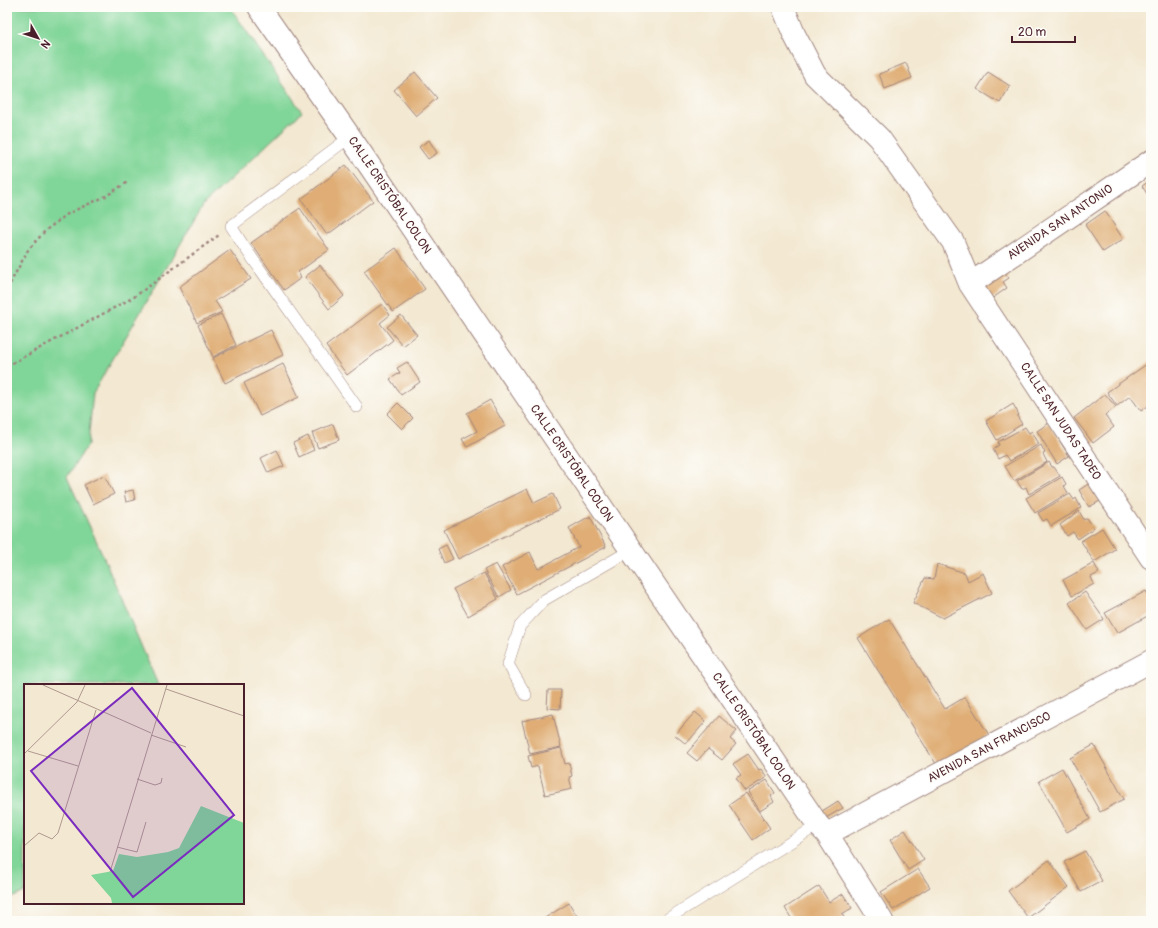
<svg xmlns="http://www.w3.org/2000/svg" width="1158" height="928" font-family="Pangolin,sans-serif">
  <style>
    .green { fill: #80d598; stroke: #657a62 }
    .building { fill: #dfad74 }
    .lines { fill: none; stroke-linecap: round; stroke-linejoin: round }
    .lane-casing { stroke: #9e847e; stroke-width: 12 }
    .street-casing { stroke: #9e847e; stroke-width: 24 }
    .path { stroke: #9e847e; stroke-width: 2.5; stroke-dasharray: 3 3; stroke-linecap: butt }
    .lane { stroke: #fff; stroke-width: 11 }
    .street { stroke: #fff; stroke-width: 22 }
    .labels { text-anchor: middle; stroke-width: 3; stroke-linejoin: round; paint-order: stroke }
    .street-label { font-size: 12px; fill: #4a1f2b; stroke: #fdfcf7 }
    .inset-road { fill: none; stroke: #af988f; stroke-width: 1 }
    .view { fill: #7b2cbf; fill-opacity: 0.15; stroke: #7b2cbf; stroke-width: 2 }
    .inset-edge { fill: none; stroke: #4a1f2b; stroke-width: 2 }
  </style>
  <rect width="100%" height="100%" fill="#fdfcf7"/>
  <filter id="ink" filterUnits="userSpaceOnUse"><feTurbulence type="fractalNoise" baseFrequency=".025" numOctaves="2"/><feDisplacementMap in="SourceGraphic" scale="8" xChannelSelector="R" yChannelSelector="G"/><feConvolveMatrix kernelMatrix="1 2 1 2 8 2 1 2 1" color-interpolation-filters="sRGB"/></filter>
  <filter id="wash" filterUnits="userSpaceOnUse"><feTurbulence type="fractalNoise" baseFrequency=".012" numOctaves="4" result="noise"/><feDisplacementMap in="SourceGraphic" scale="16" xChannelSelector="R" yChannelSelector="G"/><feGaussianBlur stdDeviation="0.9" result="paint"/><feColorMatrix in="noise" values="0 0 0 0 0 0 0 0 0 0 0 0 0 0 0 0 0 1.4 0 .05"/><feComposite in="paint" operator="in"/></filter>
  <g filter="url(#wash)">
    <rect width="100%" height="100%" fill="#f3e8d1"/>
    <!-- green -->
    <path class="green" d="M7 7H230L302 112 204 204 93 393 88 444 67 477 101 551 158 685H25V892L7 900Z"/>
    <g id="blocks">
      <!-- building -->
      <path class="building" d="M906 63 912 78 885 89 879 74Z
        M415 72 437 98 416 116 394 90Z
        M988 72 1010 86 1000 103 977 89Z
        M429 140 437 153 428 159 419 147Z
        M346 165 373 201 327 235 301 199Z
        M1151 180V200L1142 186Z
        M300 208 329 250 298 272 301 278 284 290 251 243Z
        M1105 211 1123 239 1103 252 1085 225Z
        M396 248 425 289 393 312 364 271Z
        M230 250 251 279 215 301 222 312 197 323 179 287Z
        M320 265 344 296 329 309 305 277Z
        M1003 271 1009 278 1003 282 1007 288 990 300 981 286Z
        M382 304 390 315 380 323 393 340 347 375 326 346Z
        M221 314 236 345 213 357 198 325Z
        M401 315 417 335 403 346 387 327Z
        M271 330 283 355 225 383 213 358Z
        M1151 361V404L1141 411 1130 396 1117 406 1107 392Z
        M407 362 420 382 401 395 390 379 400 373 397 368Z
        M283 364 299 397 260 416 244 383Z
        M1105 394 1116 407 1105 415 1114 427 1093 443 1074 418Z
        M490 400 505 426 467 447 462 439 477 431 467 413Z
        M398 403 413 418 402 429 387 414Z
        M1013 404 1019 415 1017 416 1022 424 997 440 986 421Z
        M1049 423 1069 456 1057 464 1037 431Z
        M333 424 339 440 318 448 312 433Z
        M1025 427 1029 433 1032 431 1039 444 1009 461 1005 455 998 459 993 449 999 445 998 442Z
        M308 436 314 450 299 457 293 443Z
        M1041 445 1045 453 1043 454 1047 462 1014 481 1005 466Z
        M277 450 284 466 268 473 261 458Z
        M1049 462 1052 467H1054L1060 476 1029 494 1026 487 1022 489 1017 481Z
        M104 475 114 494 93 504 84 485Z
        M1062 477 1066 484 1064 486 1068 493 1035 513 1026 498Z
        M1090 483 1100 501 1089 507 1079 490Z
        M527 489 534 503 553 494 560 509 458 559 444 530Z
        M133 490 135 500 126 502 124 492Z
        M1070 494 1074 500 1076 498 1081 508 1051 526 1047 519 1043 521 1038 513Z
        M1079 511 1084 520 1087 518 1094 528 1078 539 1073 532 1067 536 1060 525Z
        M590 516 606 547 517 594 502 567 530 552 538 569 579 547 569 528Z
        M1102 528 1115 549 1094 562 1081 541Z
        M446 545 453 559 444 563 438 549Z
        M1094 563 1099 573 1091 577 1094 584 1072 596 1063 580Z
        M496 564 511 590 499 597 484 570Z
        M937 564 965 573 968 581 983 573 992 593 943 618 913 603 925 578 934 579Z
        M484 573 498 599 468 616 453 589Z
        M1146 591 1151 600V614L1117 633 1105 613Z
        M1085 592 1104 619 1087 630 1069 603Z
        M889 619 945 709 965 697 989 735 938 767 858 638Z
        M548 690H561L560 709 547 708Z
        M695 712 706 721 686 744 675 735Z
        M553 714 561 747 530 754 522 721Z
        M719 716 737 731 730 739 736 744 722 760 708 749 697 761 687 753Z
        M1094 745 1124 799 1100 812 1070 758Z
        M561 748 565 764 569 763 572 776 569 777 572 789 545 795 538 766 531 768 528 756Z
        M748 754 759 770 761 769 767 777 745 791 736 778 741 775 733 764Z
        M1062 768 1090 819 1067 832 1039 781Z
        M767 780 775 793 771 796 774 802 760 811 748 792Z
        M746 793 770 828 753 840 729 805Z
        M838 801 843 808 824 819 819 813Z
        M905 830 924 860 908 870 890 840Z
        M1085 851 1102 881 1081 892 1064 862Z
        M1049 860 1069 887 1028 918 1008 891Z
        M918 869 930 887 893 910 881 892Z
        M819 886 829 902 843 894 852 908 842 914 846 921H793L785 908Z
        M569 903 580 921H540Z"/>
    </g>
  </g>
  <g filter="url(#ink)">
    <use href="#blocks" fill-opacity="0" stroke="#9e847e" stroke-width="1"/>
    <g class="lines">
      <!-- lane casing -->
      <g class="lane-casing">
        <path id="lane" d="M350 137 231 226 243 245 357 407
          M526 695 508 664 520 626 544 600 631 550
          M664 921 818 825"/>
      </g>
      <!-- street casing -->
      <g class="street-casing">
        <path id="street" d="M259 7 350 137 818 825 827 834 882 921
          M783 7 794 34 815 75 879 138 953 242 970 284 1151 558
          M970 284 1151 161
          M827 834 1151 661"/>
      </g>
      <!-- path -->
      <path class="path" d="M7 289 28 250 46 230 69 213 106 196 129 181
        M7 366 134 297 219 235"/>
      <!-- lane -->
      <use href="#lane" class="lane"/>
      <!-- street -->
      <use href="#street" class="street"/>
    </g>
  </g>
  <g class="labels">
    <!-- street labels -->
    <g class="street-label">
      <text transform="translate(390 195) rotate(56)" y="4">CALLE CRISTÓBAL COLON</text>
      <text transform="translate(1060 222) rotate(-34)" y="4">AVENIDA SAN ANTONIO</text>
      <text transform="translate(1061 421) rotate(57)" y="4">CALLE SAN JUDAS TADEO</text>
      <text transform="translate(572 463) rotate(56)" y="4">CALLE CRISTÓBAL COLON</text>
      <text transform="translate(754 731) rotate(56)" y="4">CALLE CRISTÓBAL COLON</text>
      <text transform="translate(989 747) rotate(-28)" y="4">AVENIDA SAN FRANCISCO</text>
    </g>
  </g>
  <!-- overview -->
  <g transform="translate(24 684)">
    <rect width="220" height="220" fill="#f3e8d1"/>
    <path d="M177 122 220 139V219H88L87 214 67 191 89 187 95 170 113 173 144 168 155 164Z" fill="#80d598"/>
    <path class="inset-road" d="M19 1 127 49M142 5 220 32M127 51 162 63M4 67 54 82M0 70 53 18 61 1M113 95 131 101 137 99 138 94M0 162 15 149 28 155 34 149 72 26M93 163 113 168 122 138M86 188 143 1"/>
    <path class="view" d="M108 4 210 131 109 213 7 87Z"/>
    <rect width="220" height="220" class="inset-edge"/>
  </g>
  <!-- margin -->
  <rect width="1158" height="928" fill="none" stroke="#fdfcf7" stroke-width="24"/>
  <!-- north arrow -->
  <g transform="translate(38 38) rotate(129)" stroke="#fdfcf7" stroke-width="3" paint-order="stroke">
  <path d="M0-3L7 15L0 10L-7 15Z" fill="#4a1f2b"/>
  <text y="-6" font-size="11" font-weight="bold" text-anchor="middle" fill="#4a1f2b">N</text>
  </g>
  <!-- scale -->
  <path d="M1012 36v6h63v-6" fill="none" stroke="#4a1f2b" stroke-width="2"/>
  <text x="1018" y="36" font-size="12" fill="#4a1f2b" stroke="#fdfcf7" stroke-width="3" paint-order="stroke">20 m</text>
</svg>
